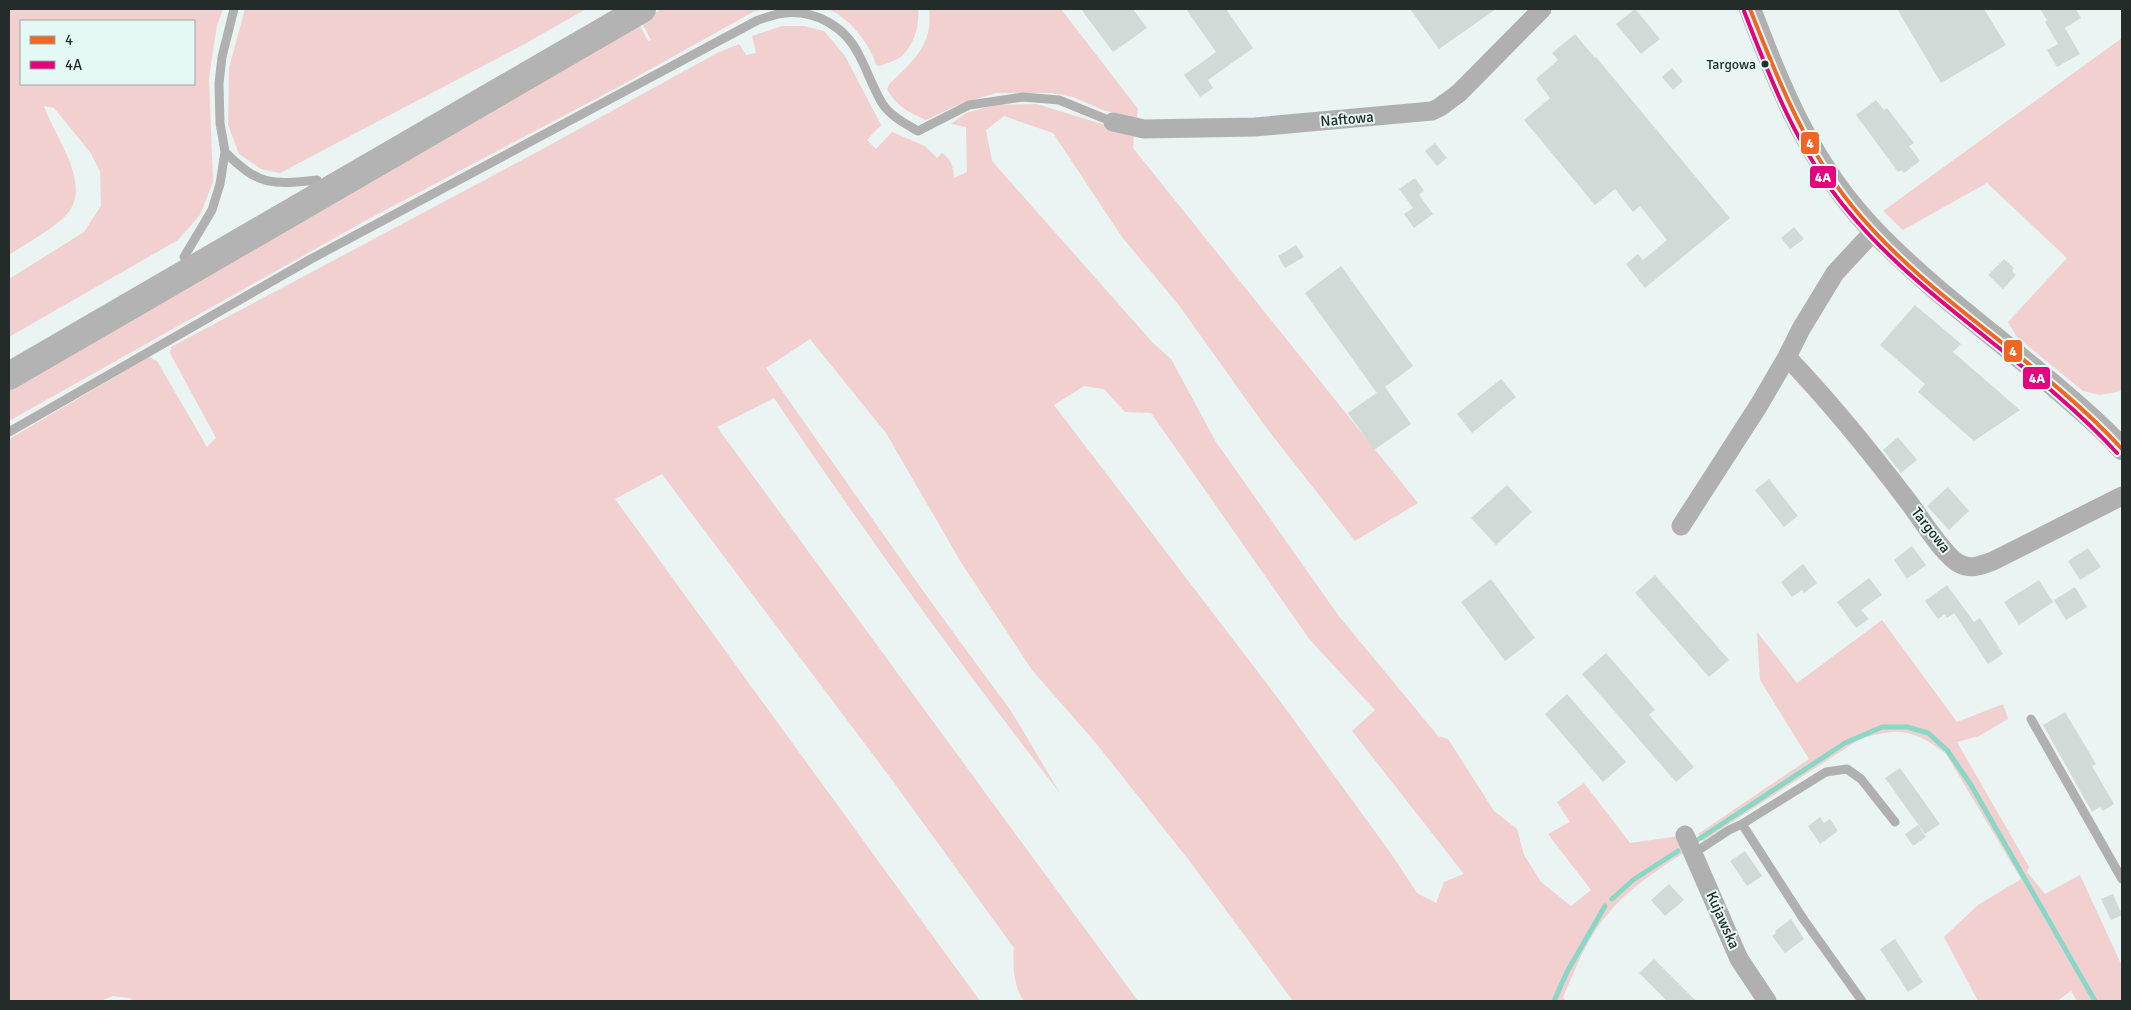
<svg xmlns="http://www.w3.org/2000/svg" width="2131" height="1010" font-family="Signika,sans-serif">
  <style>
    .green { fill: #f1d0cf; fill-rule: evenodd }
    .lines { fill: none; stroke-linecap: round; stroke-linejoin: round }
    .stream { stroke: #88d7c7; stroke-width: 5 }
    .building { fill: #d2dad8 }
    .service { stroke: #b1b0b0; stroke-width: 9 }
    .minor { stroke: #b1b0b0; stroke-width: 19 }
    .tertiary { stroke: #b1b0b0; stroke-width: 22 }
    .primary { stroke: #b2b3b2; stroke-width: 28 }
    .bus-1-casing { stroke: #e5f9f4; stroke-width: 8 }
    .bus-2-casing { stroke: #e5f9f4; stroke-width: 8 }
    .bus-1 { stroke: #f26522; stroke-width: 4 }
    .bus-2 { stroke: #e5007d; stroke-width: 4 }
    .bus-dot { fill: #242c2a; stroke: #e5f9f4; stroke-width: 2 }
    .labels { text-anchor: middle; stroke-width: 4; stroke-linejoin: round; paint-order: stroke }
    .bus-label { font-size: 14px; fill: #242c2a; stroke: #e5f9f4; text-anchor: end }
    .street-label { font-size: 15px; fill: #242c2a; stroke: #e5f9f4 }
    .line-badge { stroke: #e5f9f4; stroke-width: 2 }
    .badge-label { font-size: 14px; text-anchor: middle; font-weight: bold; fill: #fff }
  </style>
  <rect width="100%" height="100%" fill="#eaf4f2"/>
  <!-- green -->
  <path class="green" d="M9 9H223L217 25 209 78 213 182 200 215 178 240 9 337V279L84 232 101 206 100 171 90 152 54 108 44 106C55 138 94 186 66 215 53 229 25 244 9 255ZM194 21V84H21V21Z
    M245 9H586L521 46 280 173 261 169 239 154 228 125 229 68Z
    M662 9H764L753 12 622 85 365 221 9 421V387L638 22 648 41 651 40 641 21Z
    M827 9H918C920 25 914 44 902 56 896 61 887 63 880 66L876 65C871 45 847 15 827 9Z
    M929 9H1061L1138 109 1137 119 1103 110 1073 97 1051 93H996L962 103 926 120C909 113 896 106 887 89L890 83C913 62 934 43 929 9Z
    M782 26H804L824 31 845 56 881 125 867 140 876 149 892 132 925 146 937 158 942 153C952 160 953 167 954 178L967 172 966 127 951 124 966 113 994 105 1037 104 1134 134 1133 148 1418 503 1355 541 1265 426 1178 304 1122 237 1053 133 1004 116 986 130 992 161 1153 343 1171 359 1216 442 1338 615 1438 736 1448 739 1494 811 1517 829 1524 855 1541 882 1571 906 1591 890 1548 834 1570 822 1557 802 1584 783 1630 843 1680 836 1685 852C1652 873 1617 897 1595 931 1582 951 1573 975 1563 997L1566 1001H1293L1188 859 1095 742 1032 670 962 564 886 433 810 339 766 368 931 602 1011 711 1060 793C960 665 865 533 774 398L717 427 1138 1001H1024C1014 989 1012 964 1014 948L892 780 662 474 615 499 980 1001H133L130 998 113 996 100 1001H9V439L149 357 157 361 207 447 216 438 170 353 171 347 539 151 717 53 739 44 746 55 756 53 752 36ZM1084 386 1104 389 1125 412 1151 413 1310 640 1375 710 1352 731 1464 874 1444 882 1436 903 1417 893 1392 855 1280 701 1054 405Z
    M2122 38V391L2100 395 2083 391 2017 337 2008 322 2067 258 1987 183 1903 230 1883 211Z
    M1882 620 1957 722 2003 704 2008 719 1979 736 1957 742 2029 867 2027 872 2045 894 2080 875 2122 966V1001H2077L2071 991 2057 1001H1978L1944 937 1978 905 2021 879 1946 754C1915 729 1898 727 1860 739L1703 841 1698 834 1809 759 1760 680 1757 632 1797 683Z"/>
  <g class="lines">
    <!-- stream -->
    <path class="stream" d="M1699 839 1845 743 1882 727H1907L1928 733 1947 750 1971 785 2095 1001
      M1612 899 1633 880 1678 851
      M1554 1001 1567 972 1605 906"/>
  </g>
  <!-- building -->
  <path class="building" d="M1081 9H1133L1147 28 1113 52Z
    M1186 9H1226L1253 48 1208 80 1213 88 1200 97 1184 75 1216 52Z
    M1410 9H1496L1439 49Z
    M1635 9 1660 39 1641 54 1616 24Z
    M1897 9H1984L2006 45 1941 83Z
    M2040 9H2076L2081 18 2065 28 2080 54 2057 67 2047 50 2058 44 2045 22 2047 20Z
    M1575 34 1595 58 1596 57 1730 218 1645 288 1626 264 1638 254 1643 260 1667 240 1640 206 1633 212 1615 189 1595 205 1524 120 1550 98 1536 79 1558 60 1552 53Z
    M1672 68 1683 81 1673 90 1662 77Z
    M1876 100 1884 110 1887 108 1914 143 1909 146 1920 161 1904 173 1902 170 1898 172 1856 115Z
    M1435 143 1447 158 1437 166 1425 151Z
    M1415 178 1424 191 1419 195 1433 214 1414 228 1404 214 1413 208 1399 189Z
    M1794 227 1804 239 1790 249 1781 238Z
    M1296 245 1304 257 1285 268 1278 256Z
    M2004 259 2014 268 2012 271 2016 275 2003 289 1988 275Z
    M1341 266 1413 366 1377 393 1305 293Z
    M1915 305 1961 344 1953 352 2020 410 1974 441 1918 392 1925 384 1880 345Z
    M1501 379 1516 397 1472 433 1457 414Z
    M1385 387 1411 424 1374 450 1348 413Z
    M1898 437 1917 460 1901 473 1883 450Z
    M1769 479 1798 516 1784 527 1755 490Z
    M1507 485 1532 512 1496 545 1471 518Z
    M1948 487 1969 511 1949 530 1927 506Z
    M1912 546 1926 565 1907 579 1894 560Z
    M2088 548 2101 567 2080 580 2068 561Z
    M1803 564 1817 583 1804 593 1802 590 1792 597 1781 582Z
    M1655 575 1729 660 1709 677 1635 593Z
    M1869 578 1882 595 1861 610 1869 619 1856 628 1837 602Z
    M1491 579 1535 638 1505 661 1461 602Z
    M2039 580 2053 602 2019 625 2004 602Z
    M1947 585 1974 622 1980 618 2003 654 1988 664 1954 613 1947 618 1945 614 1938 619 1925 601Z
    M2075 587 2087 607 2066 620 2054 600Z
    M1606 653 1655 710 1649 715 1694 767 1676 782 1582 674Z
    M1567 694 1626 762 1603 782 1545 714Z
    M2065 712 2096 764 2092 766 2114 804 2103 811 2100 807 2092 812 2043 725Z
    M1900 768 1940 824 1925 834 1885 778Z
    M1820 817 1824 823 1830 819 1838 831 1820 844 1808 826Z
    M1918 825 1926 837 1913 846 1905 834Z
    M1745 851 1762 876 1747 886 1730 861Z
    M1669 884 1684 900 1665 916 1651 900Z
    M2113 894 2122 915 2111 920 2101 899Z
    M1791 919 1804 939 1785 953 1772 936 1776 933 1775 931Z
    M1895 939 1923 982 1908 992 1880 949Z
    M1654 959 1696 1001H1667L1639 973Z"/>
  <g class="lines">
    <!-- service -->
    <path class="service" d="M225 152C259 186 272 185 317 180
      M184 257 212 210 220 184 225 152 220 123 219 83 222 57 234 9
      M9 432 311 259 758 20C766 18 775 14 784 13 815 10 845 26 859 55 867 70 873 88 882 103 890 116 906 124 918 131L969 105 1023 97 1059 100 1113 122
      M2031 719 2122 879
      M1742 824 1826 772 1847 769 1861 779 1895 822
      M1694 853 1729 830 1742 824 1804 920 1862 1001"/>
    <!-- minor -->
    <path class="minor" d="M1113 122 1144 129 1255 127 1432 111 1440 107 1459 93 1542 9
      M1787 357C1830 402 1869 450 1907 500 1919 515 1944 557 1960 564 1972 570 1981 565 1993 561L2122 496
      M1681 526 1759 405 1787 357 1801 329 1835 273 1874 231
      M1685 835 1739 959 1767 1001"/>
    <!-- tertiary -->
    <path class="tertiary" d="M1750 9C1782 92 1811 166 1875 232 1929 288 1993 334 2053 385 2076 405 2102 426 2122 449"/>
    <!-- primary -->
    <path class="primary" d="M9 376 642 9"/>
    <!-- bus-1 casing -->
    <g class="bus-1-casing">
      <path id="bus-1" d="M1750 9C1777 78 1805 148 1852 206 1929 301 2040 359 2122 449"/>
    </g>
    <!-- bus-2 casing -->
    <g class="bus-2-casing">
      <path id="bus-2" d="M1744 11C1771 81 1799 153 1848 211 1926 305 2036 364 2117 453"/>
    </g>
    <!-- bus-1 -->
    <use href="#bus-1" class="bus-1"/>
    <!-- bus-2 -->
    <use href="#bus-2" class="bus-2"/>
  </g>
  <!-- markers -->
  <circle class="bus-dot" cx="1765" cy="64" r="4.5"/>
  <g class="labels">
    <!-- bus labels -->
    <g class="bus-label">
      <text x="1756" y="69">Targowa</text>
    </g>
    <!-- street labels -->
    <g class="street-label">
      <text transform="translate(1347 119) rotate(-5)" y="5">Naftowa</text>
      <text transform="translate(1931 530) rotate(52)" y="5">Targowa</text>
      <text transform="translate(1723 920) rotate(66)" y="5">Kujawska</text>
    </g>
  </g>
  <g class="line-badge">
    <rect x="1800" y="131" width="20" height="24" rx="5" fill="#f26522"/>
    <rect x="1809" y="165" width="28" height="24" rx="5" fill="#e5007d"/>
    <rect x="2003" y="339" width="20" height="24" rx="5" fill="#f26522"/>
    <rect x="2022" y="366" width="29" height="24" rx="5" fill="#e5007d"/>
  </g>
  <g class="badge-label">
    <text x="1810" y="148">4</text>
    <text x="1823" y="182">4A</text>
    <text x="2013" y="356">4</text>
    <text x="2037" y="383">4A</text>
  </g>
  <!-- border -->
  <rect width="2131" height="1010" fill="none" stroke="#242c2a" stroke-width="20"/>
  <!-- legend -->
  <rect x="20" y="20" width="175" height="65" fill="#e5f9f4" stroke="#98a7a3"/>
  <rect x="30" y="36" width="25" height="8" fill="#f26522" stroke="#98a7a3"/>
  <text x="65" y="45" font-size="15" fill="#242c2a">4</text>
  <rect x="30" y="61" width="25" height="8" fill="#e5007d" stroke="#98a7a3"/>
  <text x="65" y="70" font-size="15" fill="#242c2a">4A</text>
</svg>
